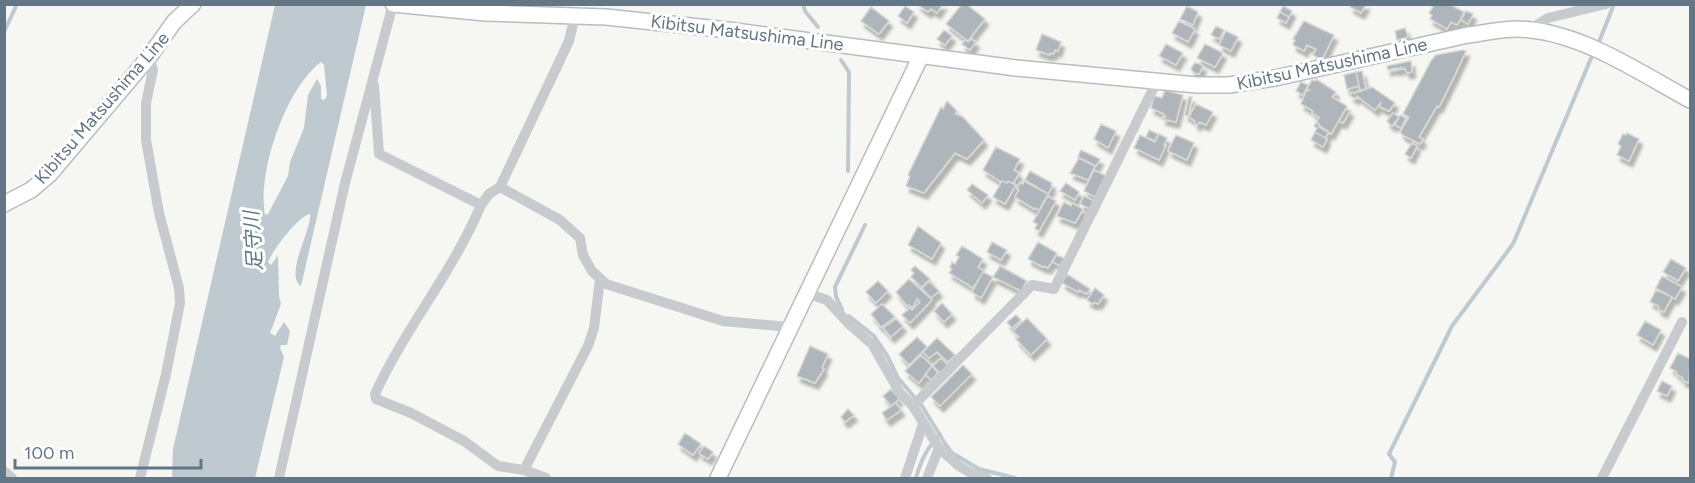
<svg xmlns="http://www.w3.org/2000/svg" width="1695" height="483" font-family="Figtree,'Noto Sans JP',sans-serif">
  <style>
    .water { fill: #becacf; fill-rule: evenodd }
    .lines { fill: none; stroke-linecap: round; stroke-linejoin: round }
    .stream { stroke: #becacf; stroke-width: 4 }
    .building { fill: #aeb6bb; stroke: #d7d7d4; stroke-width: 1.5; filter: url(#shadow) }
    .secondary-casing { stroke: #b7bdc1; stroke-width: 18 }
    .minor { stroke: #c8cbce; stroke-width: 10 }
    .secondary { stroke: #fff; stroke-width: 15 }
    .labels { text-anchor: middle; stroke-width: 6; stroke-linejoin: round; paint-order: stroke }
    .street-label { font-size: 18px; fill: #627685; stroke: #fff }
    .water-label { font-size: 20px; font-style: italic; fill: #5e7983; stroke: #fff }
  </style>
  <defs>
    <filter id="shadow"><feDropShadow dx="3.5" dy="6" stdDeviation="1.5" flood-color="#0004"/></filter>
  </defs>
  <rect width="100%" height="100%" fill="#f6f6f2"/>
  <!-- water -->
  <path class="water" d="M275 5H366L301 286C284 274 312 231 310 214 298 216 273 250 268 262L271 265 278 255 279 296 281 304 270 333 275 336 284 322 290 331 287 345H281L280 348 284 357 255 478H172L173 449ZM321 62 324 65 327 96 324 100 321 99V86L317 79 308 95 304 128 290 162 288 176 268 214 265 215C257 172 286 88 321 62Z"/>
  <g class="lines">
    <!-- stream -->
    <path class="stream" d="M803 4 805 11 818 27
      M4 32 17 4
      M1599 42 1614 4
      M841 60 849 72V78L848 171
      M842 309 836 297 835 287 865 225
      M849 316 874 336 888 357 898 378 922 406 946 445 952 453 979 469 1015 478
      M916 478C921 460 927 448 940 434
      M1391 478 1395 462 1389 454 1452 326 1513 244 1592 56"/>
  </g>
  <!-- building -->
  <path class="building" d="M917 4H943L937 13 931 9 928 12Z
    M962 4H966L985 19 968 41 946 24Z
    M1352 4H1366L1361 13 1350 7Z
    M1429 4H1449L1464 12 1457 25 1451 22 1447 29 1430 19 1432 15 1429 13 1433 7Z
    M905 6 914 12 907 23 898 16Z
    M1187 6 1198 12 1193 25 1180 19Z
    M1283 6 1292 11 1289 17 1280 12Z
    M871 7 889 21 879 34 861 21Z
    M1466 11 1473 14 1468 24 1461 20Z
    M1280 12 1289 17 1286 23 1277 18Z
    M1179 21 1195 29 1188 42 1172 33Z
    M1304 21 1334 35 1322 60 1313 55 1316 49 1307 45 1304 51 1293 45 1295 40 1293 39Z
    M1216 26 1224 30 1219 39 1211 35Z
    M1405 28 1408 37 1397 40 1395 31Z
    M944 30 952 36 945 45 937 39Z
    M1226 31 1238 37 1231 51 1219 45Z
    M1042 34 1061 42 1058 51 1055 50 1053 54 1050 53 1049 55 1036 50Z
    M971 39 976 42 970 50 962 44 965 40 968 42Z
    M1166 44 1183 53 1176 65 1159 56Z
    M1205 44 1223 53 1215 67 1197 58Z
    M1463 50 1466 51 1455 75 1439 107 1437 106 1419 137 1423 139 1420 144 1404 136 1400 132 1409 117 1403 114 1431 61 1436 55Z
    M1411 61 1412 72 1407 73 1405 68 1401 69V67L1396 70V68L1388 70 1387 66Z
    M1195 62 1203 66 1199 74 1194 73 1191 69Z
    M1362 71 1366 89 1360 90 1356 72Z
    M1356 72 1359 86 1347 89 1344 75Z
    M1316 79 1336 92 1332 97 1347 106 1331 134 1319 127 1320 125 1317 122 1319 117 1312 113 1313 111 1301 104 1306 91 1309 90 1307 89 1312 80 1315 81Z
    M1301 82 1308 85 1303 95 1296 91Z
    M1372 87 1395 103 1389 111 1380 107 1381 102 1375 110 1357 96 1355 99 1350 95 1352 92 1355 94 1357 91 1359 92Z
    M1165 90 1183 95 1176 122 1162 119 1166 117 1163 116 1164 114 1151 108 1154 96 1162 98Z
    M1189 97H1192L1188 116 1185 115Z
    M947 101 957 111 955 114 963 117 984 140 967 159 955 153 924 193 906 186 910 176 908 175 941 107 943 109Z
    M1196 104 1213 112 1206 125 1199 122 1197 125 1195 124V121L1189 117Z
    M1346 109 1350 111 1343 123 1339 121Z
    M1393 113 1399 117 1392 126 1387 121Z
    M1400 115 1406 118 1401 128 1395 125Z
    M1316 123 1329 132 1325 138 1315 132 1317 128 1314 126Z
    M1101 124 1116 131 1108 148 1094 139Z
    M1149 130 1158 134 1155 141 1146 137Z
    M1315 132 1327 139 1323 147 1311 140Z
    M1627 133 1639 139 1629 161 1617 155 1621 146 1618 144 1623 134 1626 135Z
    M1159 134 1167 138 1164 145H1166L1159 160 1134 148 1140 135 1155 142Z
    M1176 135 1194 143 1187 160 1168 151Z
    M1412 143 1417 146 1411 158 1405 154Z
    M996 147 1020 159 1014 170 1019 173 1013 184 1008 181 1007 183 1002 181 1001 182 983 170Z
    M1081 150 1100 159 1096 166 1078 157Z
    M1079 158 1095 166 1088 180 1070 173Z
    M1094 170 1106 176 1095 197 1084 191Z
    M1030 171 1052 183 1051 186 1052 187 1048 194 1025 180Z
    M1002 181 1007 183 1008 181 1016 185 1005 204 993 197Z
    M1024 181 1048 194 1039 210 1035 208 1034 209 1015 197 1019 190 1017 188 1020 183 1023 184Z
    M1066 183 1079 192 1075 200 1060 191Z
    M972 184 988 195 982 203 967 190Z
    M1048 196 1056 201 1039 231 1035 229 1037 224 1033 222Z
    M1084 196 1094 201 1090 209 1080 204Z
    M1064 202 1071 206 1072 203 1083 209 1075 223 1057 216Z
    M918 226 941 243 932 259 908 245Z
    M992 242 1007 250 1001 260 987 252Z
    M1038 242 1057 253 1048 268 1044 266 1043 267 1028 259Z
    M962 246 983 259 978 267 984 271 973 288 949 273 952 269 950 267 952 262 955 264 959 257 956 255Z
    M1056 255 1064 258 1060 266 1053 262Z
    M1671 259 1686 268 1678 281 1663 272Z
    M915 266 930 279 922 287 911 277 914 273 911 270Z
    M1000 266 1027 281 1021 291 993 277Z
    M983 272 993 277 981 298 972 292Z
    M1067 274 1090 289 1087 294 1079 290 1078 292 1062 283Z
    M1662 276 1682 287 1675 299 1656 288Z
    M909 279 932 300 910 323 902 315 910 308 912 310 920 302 917 299 912 308 909 305 907 306 896 292Z
    M878 281 888 291 876 303 866 292Z
    M929 281 939 291 931 298 922 288Z
    M1095 288 1104 295 1098 304 1095 302 1093 304 1087 300Z
    M1656 290 1672 297 1664 312 1658 309 1659 306 1650 302Z
    M942 303 952 314 944 322 934 311Z
    M882 304 895 317 881 327 871 314Z
    M1016 315 1021 320 1012 328 1007 322Z
    M1027 318 1047 339 1031 355 1016 339 1019 337 1013 331Z
    M896 319 903 326 891 337 883 328Z
    M1645 321 1661 330 1653 345 1637 335Z
    M917 337 927 347 909 365 899 354Z
    M937 338 955 355 948 362 937 352 929 358 923 352Z
    M810 346 828 354 822 368 824 369 815 383 797 376Z
    M1678 353 1690 359 1689 383 1682 380 1683 378 1676 374 1677 372 1670 368Z
    M921 355 932 366 919 383 905 371Z
    M941 358 948 365 940 373 933 366Z
    M963 365 972 374 940 406 931 397Z
    M932 366 938 373 931 380 925 374Z
    M1662 381 1672 386 1667 396 1657 391Z
    M891 389 899 399 891 406 883 396Z
    M896 403 901 410 887 420 882 413Z
    M848 409 854 415 845 422 841 417Z
    M685 433 701 444 693 455 678 444Z
    M704 446 713 452 708 459 699 453Z"/>
  <g class="lines">
    <!-- secondary casing -->
    <g class="secondary-casing">
      <path id="secondary" d="M393 4 485 13 606 17 728 30 1016 68 1197 85H1229L1275 78 1468 35C1489 32 1510 27 1531 30 1587 36 1642 74 1690 100
        M4 204 31 190 50 174 149 57 174 22 193 4
        M718 478 921 56"/>
    </g>
    <!-- minor -->
    <path class="minor" d="M1530 29 1548 18 1606 4
      M374 85 379 154 481 205 489 194 500 187 569 41 575 16
      M500 187 560 220 580 238 583 255 592 271 606 284 723 321 789 327
      M481 205C453 272 405 328 375 394L376 399 411 413 464 441 498 466 524 470 546 478
      M806 293 827 300 850 325 872 344 900 393 913 406 939 448 959 466 971 473 987 478
      M913 406 1032 285 1054 289 1156 83
      M524 470 588 346 594 328 600 279
      M4 471 12 478
      M140 478 166 374 180 303 179 288 159 213 146 140V103L153 70 149 57
      M279 478 345 183 393 4
      M905 478 923 424
      M927 478 939 448
      M1602 478 1682 322"/>
    <!-- secondary -->
    <use href="#secondary" class="secondary"/>
  </g>
  <g class="labels">
    <!-- street labels -->
    <g class="street-label">
      <text transform="translate(747 33) rotate(7)" y="6">Kibitsu Matsushima Line</text>
      <text transform="translate(1332 64) rotate(-12)" y="6">Kibitsu Matsushima Line</text>
      <text transform="translate(102 108) rotate(-49)" y="6">Kibitsu Matsushima Line</text>
    </g>
    <!-- water labels -->
    <g class="water-label">
      <text transform="translate(253 241) rotate(-94)" y="7">足守川</text>
    </g>
  </g>
  <!-- border -->
  <rect width="1695" height="483" fill="none" stroke="#627685" stroke-width="12"/>
  <!-- scale -->
  <path d="M15 459v9h186v-9" fill="none" stroke="#627685" stroke-width="3"/>
  <text x="24" y="459" font-size="18" fill="#627685" stroke="#ffffff" stroke-width="4.5" paint-order="stroke">100 m</text>
</svg>
